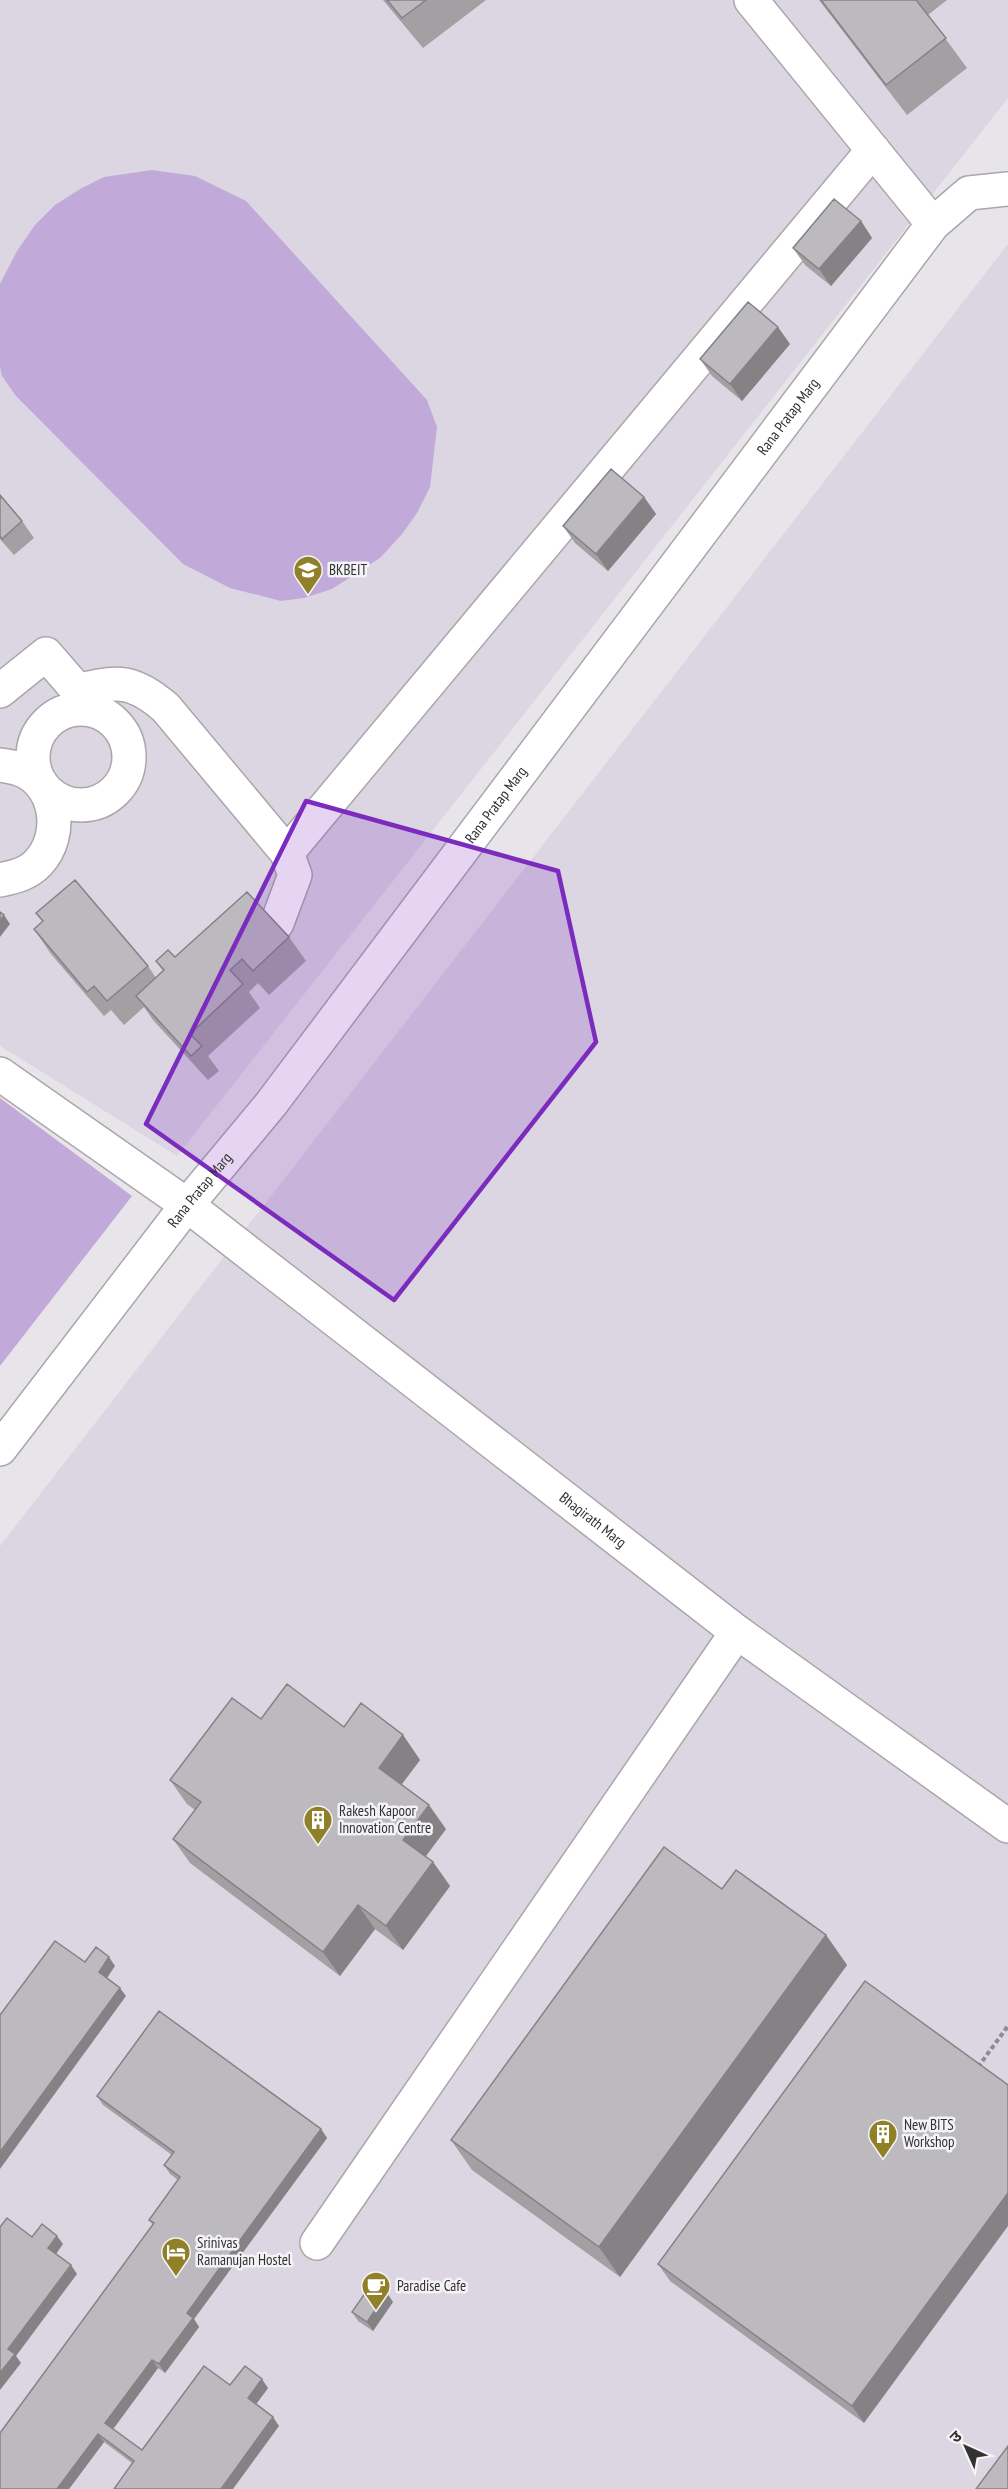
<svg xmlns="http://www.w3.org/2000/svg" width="1008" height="2489" font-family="'PT Sans Narrow','Noto Sans Devanagari',sans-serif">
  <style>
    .built { fill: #dbd6e1 }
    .green { fill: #c1aad9 }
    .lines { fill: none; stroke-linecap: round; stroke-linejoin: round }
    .minor-casing { stroke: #a9a7aa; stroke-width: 36 }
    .path { stroke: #8c8b8d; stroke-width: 4; stroke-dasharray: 4.5 3; stroke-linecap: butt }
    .minor { stroke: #fff; stroke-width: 33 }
    .wall { fill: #a2a0a3 }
    .shaded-wall { fill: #848285 }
    .building { fill: #bcbabe; stroke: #848285; stroke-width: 1.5 }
    .marked { fill: #7b2cbf; fill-opacity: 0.2; stroke: #7b2cbf; stroke-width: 4.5; stroke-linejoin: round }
    .labels { text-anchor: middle; stroke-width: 5; stroke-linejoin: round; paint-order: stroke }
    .street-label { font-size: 15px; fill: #323233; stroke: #f4f3f6 }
    .poi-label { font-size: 15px; fill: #323233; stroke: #f4f3f6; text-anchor: start }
  </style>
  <rect width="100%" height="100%" fill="#e7e5e9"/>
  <!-- built -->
  <path class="built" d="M0 0H1008V98L177 1156 0 1046Z
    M1008 244V2489H0V1546Z"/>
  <!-- green -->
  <path class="green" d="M152 170 195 176 246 201 427 400 437 427 430 487 417 513 402 534 380 558 332 589 304 598 281 601 230 588 183 564 16 396 2 376 0 367V284L17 251 35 225 55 205 80 189 104 177Z
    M0 1098 132 1196 0 1366Z"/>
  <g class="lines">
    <!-- minor casing -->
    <g class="minor-casing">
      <g id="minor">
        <path d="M751 0 933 224"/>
        <path d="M0 691 46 654 92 707"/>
        <path d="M78 691C117 679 135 681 166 708L287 853 295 875 277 923"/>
        <circle cx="81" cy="757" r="48"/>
        <path d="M0 765C6 766 13 767 19 769 57 782 65 835 38 863 28 874 14 877 0 880"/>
        <path d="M287 853 873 150"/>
        <path id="s1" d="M0 1074 187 1205 737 1632 1008 1826"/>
        <path id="s2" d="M0 1449 187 1205 271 1104 933 224 969 193 1008 189"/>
        <path d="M317 2243 737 1632"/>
      </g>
    </g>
    <!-- path -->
    <path class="path" d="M978 2067 1008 2026"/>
    <!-- minor -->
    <use href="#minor" class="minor"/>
  </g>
  <!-- wall -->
  <path class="wall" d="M383 0H486L423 48Z
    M819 0H947L928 15 967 68 907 115Z
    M861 221 872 238 831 286 805 265 793 248Z
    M790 344 742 401 712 376 700 359Z
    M0 495 22 521 34 538 14 555 0 539Z
    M644 497 656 514 608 571 575 543 563 526Z
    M36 913 148 966 156 978 163 971 156 961 289 937 306 961 269 995 258 983 249 992 260 1008 208 1056 219 1071 208 1080 153 1020 144 1007 124 1025 111 1010 104 1016 51 954 34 929 43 922Z
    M261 1719 344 1727 403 1735 420 1760 401 1785 446 1829 425 1857 433 1862 450 1886 403 1950 375 1929 340 1976 190 1863 173 1839 195 1810 187 1804 170 1780Z
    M722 1889 826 1935 847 1965 620 2277 472 2170 451 2140Z
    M865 1981 864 2423 670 2281 658 2264Z
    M97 2096 321 2129 327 2138 194 2319 199 2327 165 2373 158 2368 113 2429 142 2450 230 2385 268 2388 256 2404 279 2426 132 2463 104 2442 69 2489 153 2225 149 2220 178 2180 170 2174 164 2165 172 2155 103 2105Z
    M393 2302 373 2331 358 2321 352 2312Z"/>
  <!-- shaded-wall -->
  <path class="shaded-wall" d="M861 221 872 238 831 286 819 269Z
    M778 327 790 344 742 401 730 384Z
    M644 497 656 514 608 571 596 554Z
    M4 915 10 924 0 937V921Z
    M403 1735 420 1760 396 1792 379 1768Z
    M429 1805 446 1829 420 1864 403 1840Z
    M433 1862 450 1886 403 1950 386 1926Z
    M358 1905 375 1929 340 1976 323 1952Z
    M826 1935 847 1965 620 2277 599 2247Z
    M109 1957 115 1966 105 1981 99 1972Z
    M120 1988 126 1996 0 2169V2152Z
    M321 2129 327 2138 194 2319 199 2327 165 2373 159 2364 187 2313Z
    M1008 2193V2226L864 2423 852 2406Z
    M57 2236 63 2244 54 2257 48 2248Z
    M71 2265 77 2274 16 2356 21 2363 0 2390V2373L8 2349Z
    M387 2293 393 2302 373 2331 367 2322Z
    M152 2360 158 2368 111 2432 105 2423Z
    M262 2379 268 2388 254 2407 248 2398Z
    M273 2417 279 2426 233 2489H221Z
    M98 2434 104 2442 69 2489H57Z"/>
  <!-- building -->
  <path class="building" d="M387 0H426L402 18Z
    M821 0H916L946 38 886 85Z
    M834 199 861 221 819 269 793 248Z
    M748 302 778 327 730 384 700 359Z
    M611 469 644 497 596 554 563 526Z
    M0 495 22 521 2 539 0 536Z
    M75 880 148 966 107 1001 94 986 87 992 34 929 43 921 36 913Z
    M247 892 289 937 253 971 242 959 230 970 243 984 190 1034 202 1046 191 1056 136 996 164 970 156 961 168 950 175 957Z
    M0 912 4 915 0 921Z
    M287 1684 344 1727 361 1703 403 1735 379 1768 429 1805 403 1840 433 1862 386 1926 358 1905 323 1952 173 1839 201 1802 170 1780 232 1698 261 1719Z
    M664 1847 722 1889 736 1870 826 1935 599 2247 451 2140Z
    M55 1941 85 1962 96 1947 109 1957 99 1972 120 1988 0 2152V2015Z
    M865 1981 1008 2085V2193L852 2406 658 2264Z
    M159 2011 321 2129 187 2313 193 2318 159 2364 152 2360 105 2423 142 2450 204 2366 230 2385 245 2366 262 2379 248 2398 273 2417 221 2489H114L134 2461 98 2434 57 2489H0V2433L154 2223 149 2220 180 2177 164 2165 174 2152 97 2096Z
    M7 2218 32 2237 42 2224 57 2236 48 2248 71 2265 8 2349 15 2354 0 2373V2227Z
    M372 2283 387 2293 367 2322 352 2312Z
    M1008 2446V2489H976Z"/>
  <!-- marked area -->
  <path class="marked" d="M306 801 558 871 596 1042 394 1300 146 1124Z"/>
  <!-- icons -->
  <defs>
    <g id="university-pin" transform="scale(1.5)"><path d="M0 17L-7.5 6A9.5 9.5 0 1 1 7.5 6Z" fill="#908128" stroke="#f4f3f6"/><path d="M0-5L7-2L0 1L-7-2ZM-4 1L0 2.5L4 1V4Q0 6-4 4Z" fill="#fff"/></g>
    <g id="building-pin" transform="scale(1.5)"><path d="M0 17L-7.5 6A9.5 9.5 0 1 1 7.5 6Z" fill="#908128" stroke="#f4f3f6"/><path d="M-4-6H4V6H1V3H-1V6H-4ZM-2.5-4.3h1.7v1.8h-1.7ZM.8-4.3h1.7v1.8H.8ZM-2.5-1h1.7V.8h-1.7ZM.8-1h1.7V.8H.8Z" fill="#fff"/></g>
    <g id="hotel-pin" transform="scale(1.5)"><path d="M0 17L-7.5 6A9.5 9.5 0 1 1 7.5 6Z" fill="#908128" stroke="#f4f3f6"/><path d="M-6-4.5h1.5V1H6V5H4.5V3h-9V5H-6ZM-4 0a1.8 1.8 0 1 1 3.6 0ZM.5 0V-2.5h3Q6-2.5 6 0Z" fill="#fff"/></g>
    <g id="cafe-pin" transform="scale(1.5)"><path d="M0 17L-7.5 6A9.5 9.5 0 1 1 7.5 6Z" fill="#908128" stroke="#f4f3f6"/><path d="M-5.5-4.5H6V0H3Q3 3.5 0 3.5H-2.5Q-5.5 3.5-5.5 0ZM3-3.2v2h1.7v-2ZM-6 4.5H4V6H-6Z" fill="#fff"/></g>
  </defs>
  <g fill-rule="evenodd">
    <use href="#university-pin" x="308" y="570"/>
    <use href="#building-pin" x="318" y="1820"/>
    <use href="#building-pin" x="883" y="2134"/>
    <use href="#hotel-pin" x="176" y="2252"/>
    <use href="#cafe-pin" x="376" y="2286"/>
  </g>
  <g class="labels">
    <!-- street labels -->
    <g class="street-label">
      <text dy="5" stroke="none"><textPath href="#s2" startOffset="1299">Rana Pratap Marg</textPath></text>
      <text dy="5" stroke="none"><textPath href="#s2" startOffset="813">Rana Pratap Marg</textPath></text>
      <text dy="5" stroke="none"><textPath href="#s2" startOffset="327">Rana Pratap Marg</textPath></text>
      <text dy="5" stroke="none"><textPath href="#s1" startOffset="742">Bhagirath Marg</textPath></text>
    </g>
    <!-- poi labels -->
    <g class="poi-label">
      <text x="329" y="575">BKBEIT</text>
      <text x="339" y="1816">Rakesh Kapoor<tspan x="339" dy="17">Innovation Centre</tspan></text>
      <text x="904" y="2130">New BITS<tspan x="904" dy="17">Workshop</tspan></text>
      <text x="197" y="2248">Srinivas<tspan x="197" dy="17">Ramanujan Hostel</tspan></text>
      <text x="397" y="2291">Paradise Cafe</text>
    </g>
  </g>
  <!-- north arrow -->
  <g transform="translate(966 2447) rotate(315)" stroke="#f4f3f6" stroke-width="4.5" paint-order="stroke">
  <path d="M0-4.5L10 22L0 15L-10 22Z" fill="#323233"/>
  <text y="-9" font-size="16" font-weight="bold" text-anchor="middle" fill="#323233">उ</text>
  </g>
</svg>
